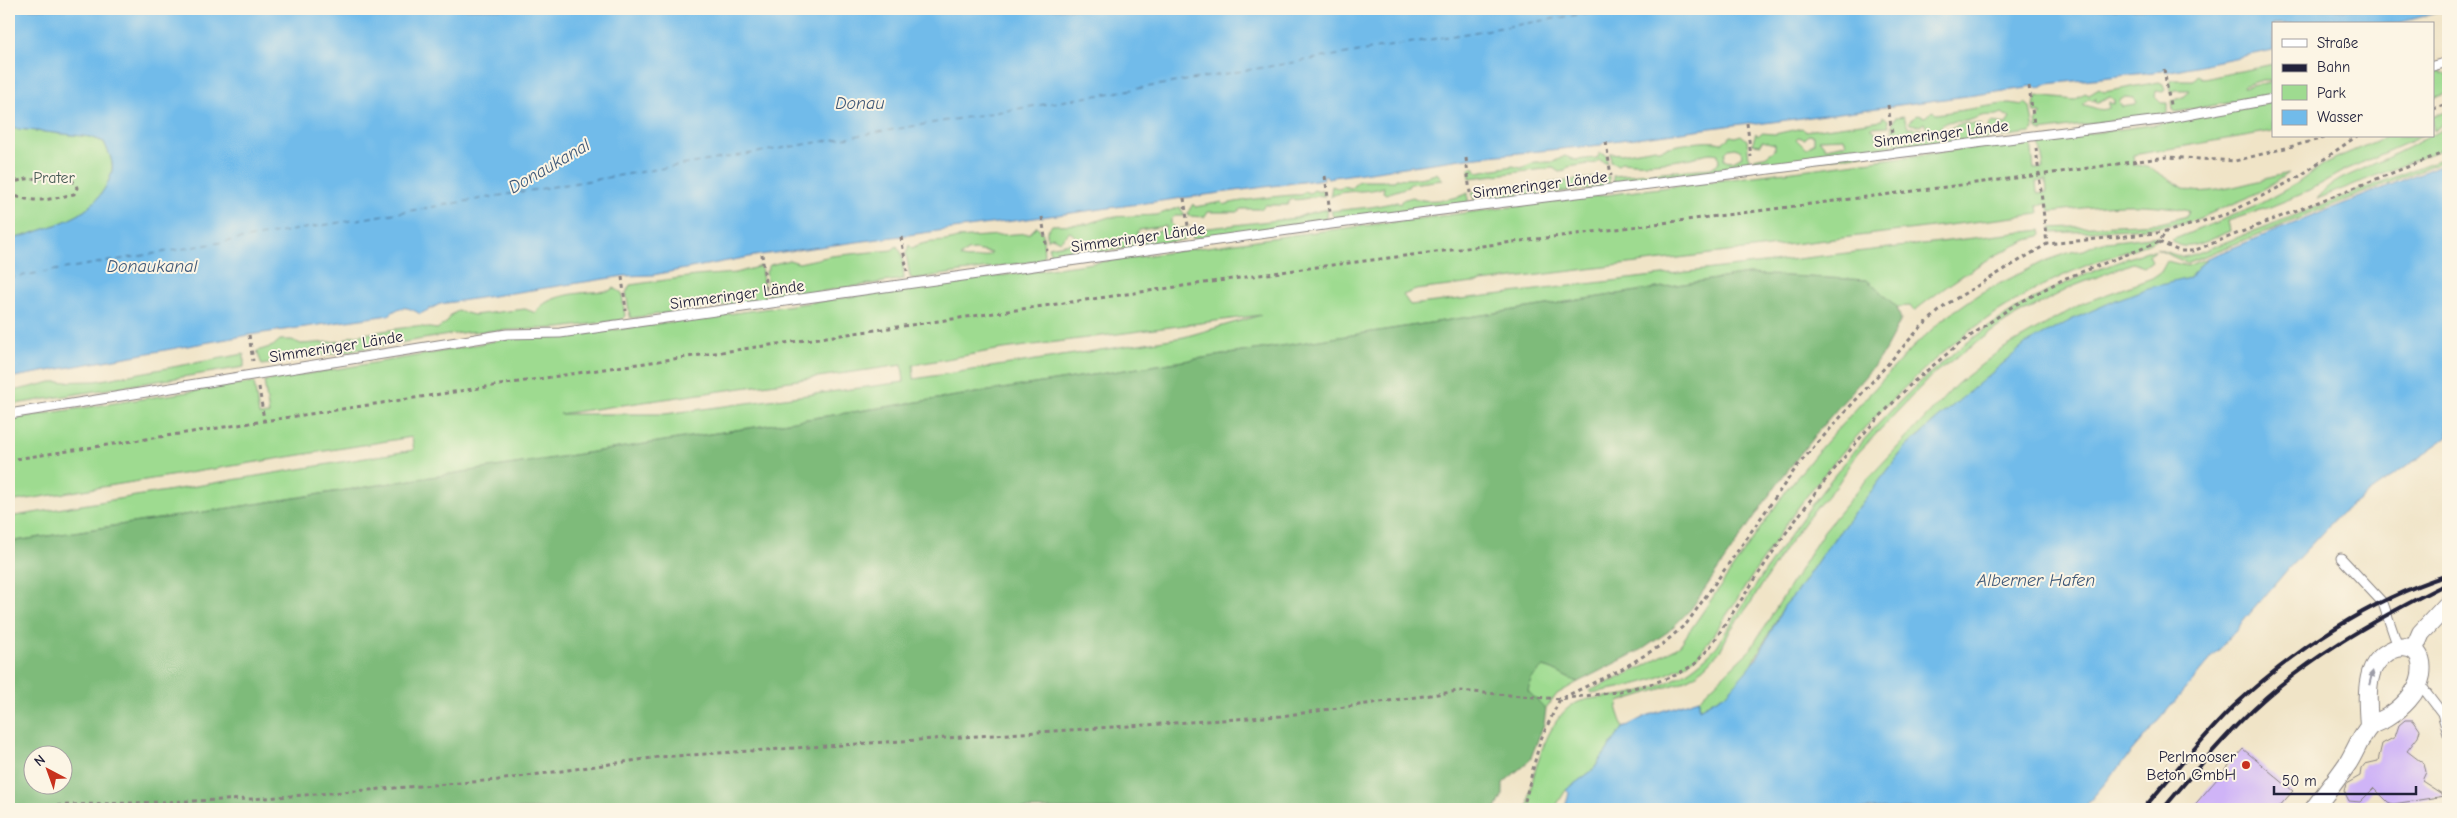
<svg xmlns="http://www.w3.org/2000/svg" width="2457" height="818" font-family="'Comic Neue',sans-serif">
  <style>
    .green { fill: #9edb90; stroke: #607e66; fill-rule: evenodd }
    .forest { fill: #7ebb7a; stroke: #506e5a; fill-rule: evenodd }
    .water { fill: #71bbea; stroke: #4a6e92 }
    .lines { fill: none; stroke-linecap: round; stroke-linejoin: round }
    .ferry { stroke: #3e5878; stroke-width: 1; stroke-dasharray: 6 5; stroke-linecap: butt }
    .building { fill: #cfb4f7 }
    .lane-casing { stroke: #898381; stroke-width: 11 }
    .street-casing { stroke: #898381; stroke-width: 20 }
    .path { stroke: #898381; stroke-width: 3; stroke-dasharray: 4 4; stroke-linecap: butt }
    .lane { stroke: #fff; stroke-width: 9 }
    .street { stroke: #fff; stroke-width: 18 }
    .rail { stroke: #22223b; stroke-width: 4 }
    .oneway { fill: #9c9ca7 }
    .poi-dot { fill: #c8321e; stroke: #fcf5e5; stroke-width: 2 }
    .labels { text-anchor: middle; stroke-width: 4; stroke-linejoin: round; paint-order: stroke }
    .street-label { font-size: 16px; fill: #22223b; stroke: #fcf5e5 }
    .park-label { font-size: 16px; fill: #475a54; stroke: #fcf5e5 }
    .poi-label { font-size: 16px; fill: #22223b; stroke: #fcf5e5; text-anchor: end }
    .water-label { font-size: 18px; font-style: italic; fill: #3e5878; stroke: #fcf5e5 }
  </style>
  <rect width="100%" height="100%" fill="#fcf5e5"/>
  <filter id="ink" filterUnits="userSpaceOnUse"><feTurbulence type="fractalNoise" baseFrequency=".02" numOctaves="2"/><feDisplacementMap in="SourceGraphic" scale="10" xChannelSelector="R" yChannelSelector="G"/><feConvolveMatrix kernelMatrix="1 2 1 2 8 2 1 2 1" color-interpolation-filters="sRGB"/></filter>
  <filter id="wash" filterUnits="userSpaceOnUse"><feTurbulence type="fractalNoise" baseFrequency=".0096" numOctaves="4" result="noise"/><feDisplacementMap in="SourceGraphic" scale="20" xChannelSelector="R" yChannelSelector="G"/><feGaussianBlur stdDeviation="1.12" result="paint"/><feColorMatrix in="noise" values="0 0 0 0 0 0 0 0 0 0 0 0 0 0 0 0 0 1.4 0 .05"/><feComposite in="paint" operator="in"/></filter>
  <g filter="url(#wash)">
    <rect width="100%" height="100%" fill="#f0e4c7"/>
    <!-- green -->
    <path class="green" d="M2273 64V80H2262L2243 86 2244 88 2273 81V95L2176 112 2173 110 2172 101 2185 96 2190 90H2175L2171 95 2169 84 2172 80H2194L2198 75 2204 79Z
      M2441 71V74H2448V93L2433 98V72Z
      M2159 82 2163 84 2165 90 2163 92 2156 91 2155 97 2161 103H2168V113L2041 131 2037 129 2036 120 2041 116V113H2035L2034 106 2036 96 2075 100 2085 93 2089 95 2099 89 2104 92ZM2110 97 2114 100V103L2109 102V108C2099 113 2092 105 2082 105L2089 98 2093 101 2096 98 2095 102 2098 103ZM2125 97 2134 98 2137 102 2135 105 2122 107 2119 101Z
      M2273 102V131L2133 155 2134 165C2155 165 2169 183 2189 190 2208 197 2267 178 2288 173L2271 185 2247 198 2190 222 2150 228 2052 233 2051 228 2160 223 2187 216 2189 211C2143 200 2096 206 2050 212L2048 204 2038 205 2039 214 1416 290 1403 295 1410 305 2041 230 2042 235C1994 251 1953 281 1914 311L1910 306 1897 307 1867 280 1748 274 9 542V517L414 450 412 437 9 502V419L254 382 259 415 269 414 264 381 434 353 504 339 585 334 1307 233 2029 141 2031 143 2034 169 2044 168 2039 141 2041 140 2173 122ZM2046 180 2047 192 2037 193 2036 182ZM1261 315 1184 337 914 379 913 365 996 350ZM902 365 904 382 665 414H560Z
      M2009 103 2023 105 2025 103 2030 107 2034 130 2030 133 1899 150 1895 147 1892 125 1895 117 1904 116 1908 128C1920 127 1927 134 1939 134 1947 133 1950 127 1957 125 1965 123 1975 124 1982 125L1973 131H1986L1991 122 2006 124 2010 118 2002 113C1995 117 1990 114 1982 116 1977 117 1972 120 1967 121 1954 123 1947 117 1938 130H1928L1924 123 1920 126 1910 124 1909 121 1918 115 1926 117 1933 111 1937 114Z
      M2448 110V121L2433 131V116Z
      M1883 116 1888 120 1889 126 1871 127 1877 134V140L1885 135 1890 137 1892 148 1889 151 1756 167 1754 158 1763 156 1765 157 1775 150V144L1762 141 1761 145 1752 144 1756 133 1758 136 1761 133 1775 134 1802 128 1805 131 1882 120ZM1808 135 1814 136V143L1806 149 1796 139 1798 137 1805 139ZM1844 138 1846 144 1826 148 1819 139Z
      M2448 126V147L2317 199C2333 180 2344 178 2365 168 2394 155 2422 141 2448 126Z
      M9 128 91 137 104 142C107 149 111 156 112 163 115 179 96 203 84 211 72 221 25 236 9 240Z
      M1741 135 1747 140 1750 168 1617 185 1614 183 1613 176 1711 168 1719 163 1718 154C1707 151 1701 156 1691 158 1669 162 1644 165 1622 162L1618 165 1611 162 1610 153 1621 154 1655 148 1659 150C1673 145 1707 139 1722 143L1731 136 1735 137ZM1736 148 1741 151 1742 156 1733 161 1724 160 1725 153 1729 149Z
      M2388 136H2423L2343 171 2302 194 2270 207 2228 221 2230 231C2214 237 2186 256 2172 240L2254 207 2296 184 2327 162Z
      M1600 153 1606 155 1608 164 1599 160 1596 163 1568 167 1565 171 1559 172 1553 168 1470 178 1469 168 1474 167 1477 172 1513 166 1521 168 1535 162H1553L1565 156 1575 160 1597 158Z
      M2448 156V159L2187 263 2156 249 2183 257 2195 254Z
      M1437 173 1443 180 1410 184 1408 187 1386 194 1383 192 1384 187C1367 194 1344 188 1330 197L1332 186 1340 189 1343 186 1351 188 1359 181H1395L1396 178C1406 180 1428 178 1437 173Z
      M1609 176V186L1475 203 1472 192Z
      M1321 189 1325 196C1314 194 1303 202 1291 199L1287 205H1265L1261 209H1241L1238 212H1208L1205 217 1188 216V212L1193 204 1195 207 1222 202 1224 205C1232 201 1291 194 1301 195L1305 191 1310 193 1314 190 1320 192Z
      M1468 193V203L1334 219 1331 211 1371 207 1397 202 1400 204 1402 200 1413 197C1422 204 1459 199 1468 193Z
      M1180 207 1185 216H1174L1171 219V224L1177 229 1186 228 1188 237 1184 240 1052 259 1048 247 1077 242 1079 239 1070 232 1060 241 1052 237 1047 240V231L1052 225 1087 224 1109 217 1157 215ZM1165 226 1167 227 1163 230 1138 235 1137 233 1139 230Z
      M1327 209 1325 221 1195 239 1191 237V230L1296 218 1306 214Z
      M1037 226 1043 234 1044 260 913 279 910 277 906 254 909 245 912 248C927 239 942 244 957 238L1030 233ZM975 250 992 253C986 258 966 261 960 257L967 251Z
      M2159 236C2154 244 2103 259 2090 264 2027 289 1968 327 1919 374 1868 421 1821 473 1782 530 1760 563 1740 596 1717 629 1711 638 1705 648 1697 656 1668 680 1627 687 1591 693L1589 691 1645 666 1680 645 1788 488 1824 444 1907 353 1943 319 1979 294 2045 261 2071 252 2084 250 2098 243Z
      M897 246 902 254 904 279 772 299 769 297 766 272 770 265 789 260 799 263 831 256 892 250Z
      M2147 251H2156L2149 255 2152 261 2144 267 2133 263 2074 286 2008 320 1933 374 1858 453 1837 485 1808 517 1786 547 1752 601 1731 629 1720 651 1709 663 1697 674 1680 683 1619 702 1617 710 1623 728 1593 770 1566 790 1554 809H1528C1530 780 1545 727 1568 708 1582 696 1607 698 1624 695 1665 687 1688 676 1717 646 1797 519 1882 392 2013 311 2054 285 2102 268 2147 251Z
      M2207 258 2189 278 2073 319 1937 419 1905 448 1823 553 1796 593 1784 606 1747 673 1727 693 1699 709V699L1750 650 1824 531 1861 486 1957 384 1999 351 2083 303 2152 278 2161 272 2167 261 2187 266Z
      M761 266 765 297 763 300 631 318 630 317 626 293 630 285 695 276 736 273Z
      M614 288 622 293 625 316 621 320 560 328 467 332 262 365 257 351 273 346 280 340H292L301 344 343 341 351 336 415 326 437 329 446 323 451 315 458 311 474 315 525 309 536 313C545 293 589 292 609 291Z
      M244 354V367L9 405V392L52 382 96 381Z
      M1543 667C1557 670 1565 678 1578 682L1557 694 1546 709 1528 691 1531 679Z"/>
    <!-- forest -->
    <path class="forest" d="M1748 274 1867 280 1897 307 1901 320 1885 350 1873 367 1818 431 1777 484 1691 609 1669 631 1643 649 1578 682C1565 678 1557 670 1543 667L1531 679 1528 691 1546 709 1544 724 1530 760 1503 783V794L1496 809H9V542ZM32 756H62V786H32Z"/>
    <!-- water -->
    <path class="water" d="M9 9H2448V10L2394 24H2273V50L2166 72 2164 69 2163 71 2048 84 2039 88 2029 86 2027 88 1757 124 1749 123 1605 142 1601 145 1468 158 1327 178 1326 176H1323L1324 179 760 255 653 275 624 276 440 304 420 314C407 306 401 305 389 315L249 335 9 378V240C25 236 72 221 84 211 96 203 115 179 112 163 111 156 107 149 104 142L91 137 9 128Z
      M2448 162V437L2341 513 2287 570 2083 809H1564L1569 793 1566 790 1593 770 1623 728 1646 716 1699 699V709L1727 693 1756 660 1784 606 1796 593 1823 553 1905 448 1937 419 2026 344 2073 319 2116 300 2148 288 2189 278 2207 258Z"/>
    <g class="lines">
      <!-- ferry -->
      <path class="ferry" d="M9 278 1612 9"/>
    </g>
    <g id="blocks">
      <!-- building -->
      <path class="building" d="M2405 720H2413L2420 730 2418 737 2407 751 2424 764 2426 772 2422 781 2445 796 2393 804 2388 802 2374 788 2360 802 2349 801 2344 791 2346 784 2360 776 2361 769 2365 764 2378 761 2382 744 2395 737 2399 725Z
        M2243 749 2293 791 2277 809H2191Z"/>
    </g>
  </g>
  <g filter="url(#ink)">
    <use href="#blocks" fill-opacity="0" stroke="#898381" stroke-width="1"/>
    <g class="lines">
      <!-- lane casing -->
      <g class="lane-casing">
        <path id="lane" d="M2433 66 2448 62
          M9 414 507 334 560 333 1331 224 2160 120 2273 99
          M2341 558 2383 603 2398 647
          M2420 684 2442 713 2448 734"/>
      </g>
      <!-- street casing -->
      <g class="street-casing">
        <path id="street" d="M2414 649 2421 633 2448 604
          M2314 809C2325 794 2337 779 2348 763 2355 752 2360 737 2369 727 2373 723 2381 721 2386 718 2401 709 2418 693 2421 675 2427 634 2381 643 2371 673 2366 690 2368 709 2369 726"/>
      </g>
      <!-- path -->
      <path class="path" d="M2164 69 2170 105
        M2029 86 2034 124
        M1888 105 1893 141
        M2433 109 2448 104
        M1747 123 1751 157
        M1606 142 1611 176
        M2036 148 2047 244
        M1466 158 1470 193
        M1325 176 1330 212
        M9 183 26 179 66 176 76 184 77 188 74 194C47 200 36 204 9 194
        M1184 198 1189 233
        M1042 217 1047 251
        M901 237 907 271
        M2159 242 2179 251H2193L2448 151
        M762 254 766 291
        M622 277 626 311
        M249 335 253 361
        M259 387 264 420
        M9 460 617 367 1302 269 2039 175 2167 157 2235 161 2332 136
        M9 807 252 799 498 780 659 757 1281 716 1459 691 1560 699 1616 692 1654 683 1676 675 1695 664 1710 647 1783 537 1823 483 1866 431 1912 383 1959 344 2013 306 2066 278 2159 242 2166 232
        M1523 809 1540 741 1560 699 1622 669 1663 644 1687 623 1798 465 1919 329 1947 304 2047 244 2166 232 2227 214 2297 178 2357 136"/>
      <!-- lane -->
      <use href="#lane" class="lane"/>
      <!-- street -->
      <use href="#street" class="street"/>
      <!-- rail -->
      <path class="rail" d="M2143 809C2173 775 2201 738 2233 707 2294 650 2369 600 2448 575
        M2163 809C2188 779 2213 749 2241 721 2300 661 2374 620 2448 583"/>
    </g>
    <!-- one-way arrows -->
    <defs><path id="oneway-solid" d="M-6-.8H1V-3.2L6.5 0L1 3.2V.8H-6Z" transform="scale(1.25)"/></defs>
    <use class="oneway" href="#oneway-solid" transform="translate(2371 678) rotate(-76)"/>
  </g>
  <!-- markers -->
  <circle class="poi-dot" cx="2246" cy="765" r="5"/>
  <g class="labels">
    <!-- street labels -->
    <g class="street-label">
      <text transform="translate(1941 133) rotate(-7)" y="6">Simmeringer Lände</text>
      <text transform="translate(1540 184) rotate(-7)" y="6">Simmeringer Lände</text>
      <text transform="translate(1138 237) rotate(-8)" y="6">Simmeringer Lände</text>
      <text transform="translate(737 294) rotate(-8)" y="6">Simmeringer Lände</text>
      <text transform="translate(336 346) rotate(-9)" y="6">Simmeringer Lände</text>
    </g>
    <!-- park labels -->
    <g class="park-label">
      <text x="54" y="183">Prater</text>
    </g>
    <!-- poi labels -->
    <g class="poi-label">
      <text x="2236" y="762">Perlmooser<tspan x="2236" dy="18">Beton GmbH</tspan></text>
    </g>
    <!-- water labels -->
    <g class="water-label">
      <text x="860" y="109">Donau</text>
      <text transform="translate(549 166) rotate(-30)" y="6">Donaukanal</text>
      <text x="152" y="272">Donaukanal</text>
      <text x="2036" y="586">Alberner Hafen</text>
    </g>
  </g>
  <!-- margin -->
  <rect width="2457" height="818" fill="none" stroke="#fcf5e5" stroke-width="30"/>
  <!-- legend -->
  <rect x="2272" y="22" width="162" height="115" fill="#fcf5e5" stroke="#a5a1a1"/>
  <rect x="2282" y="39" width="25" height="8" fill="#ffffff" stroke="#a5a1a1"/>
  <text x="2317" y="48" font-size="15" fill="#22223b">Straße</text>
  <rect x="2282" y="64" width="25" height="8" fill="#22223b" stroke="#a5a1a1"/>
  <text x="2317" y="72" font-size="15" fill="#22223b">Bahn</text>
  <rect x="2282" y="85" width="25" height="15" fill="#9edb90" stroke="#a5a1a1"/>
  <text x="2317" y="98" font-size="15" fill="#22223b">Park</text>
  <rect x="2282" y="110" width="25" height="15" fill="#71bbea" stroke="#a5a1a1"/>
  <text x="2317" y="122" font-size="15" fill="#22223b">Wasser</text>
  <!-- north arrow -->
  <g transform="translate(48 770) rotate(319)"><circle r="24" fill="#fcf5e5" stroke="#a5a1a1"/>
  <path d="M0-4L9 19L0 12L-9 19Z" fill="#c8321e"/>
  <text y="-8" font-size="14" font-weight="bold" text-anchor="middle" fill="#22223b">N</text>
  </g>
  <!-- scale -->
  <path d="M2274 786v8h142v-8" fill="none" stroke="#22223b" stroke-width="2.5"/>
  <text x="2282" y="786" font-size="15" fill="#22223b" stroke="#fcf5e5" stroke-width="4" paint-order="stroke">50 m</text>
</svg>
